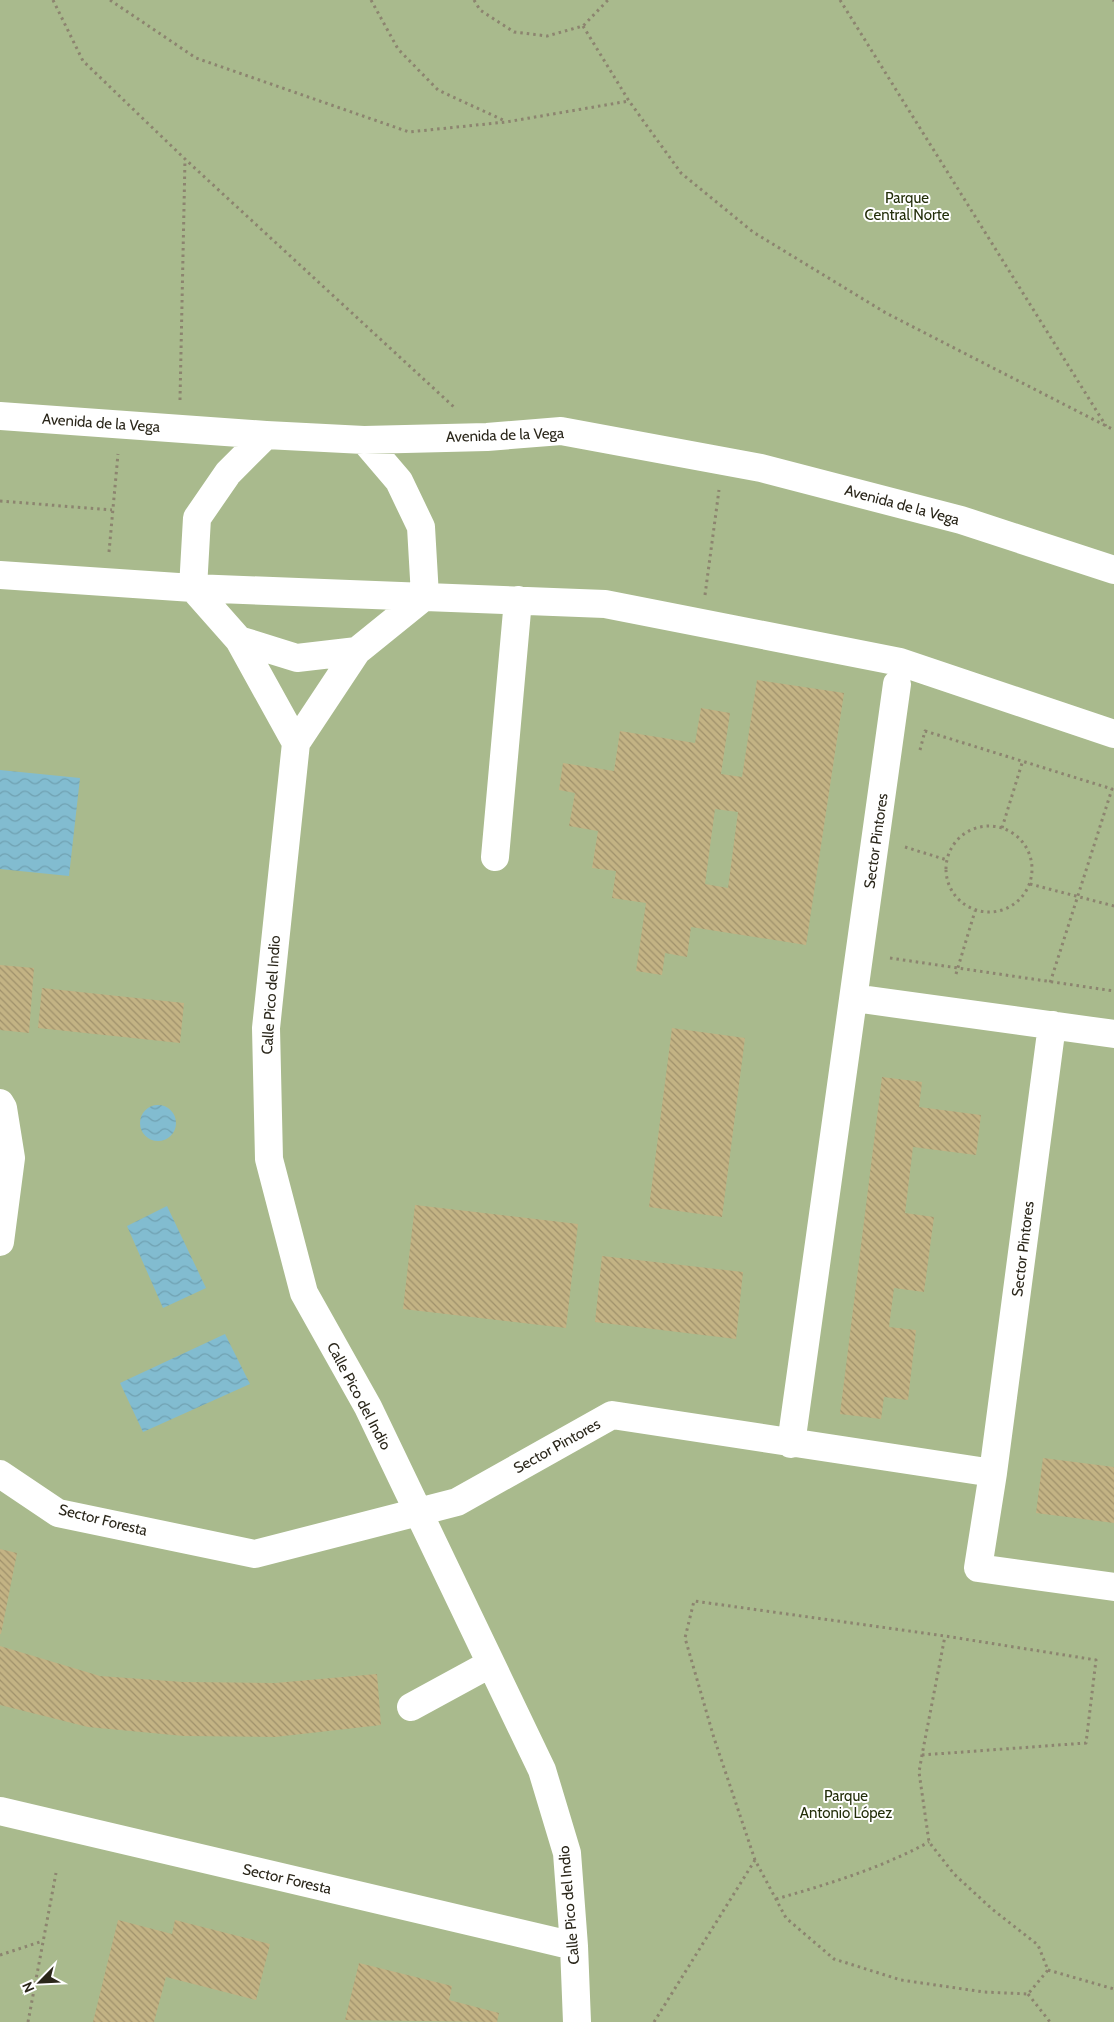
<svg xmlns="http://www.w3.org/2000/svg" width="1114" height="2022" font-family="Cabin,sans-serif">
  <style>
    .green { fill: #a9ba8d }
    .water { fill: url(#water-waves) }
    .building { fill: url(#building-back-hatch); fill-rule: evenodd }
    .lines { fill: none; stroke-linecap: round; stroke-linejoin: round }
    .path { stroke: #8c846f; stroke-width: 3; stroke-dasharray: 2.5 4; stroke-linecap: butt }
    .minor { stroke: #fff; stroke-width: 28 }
    .labels { text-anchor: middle; stroke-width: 4; stroke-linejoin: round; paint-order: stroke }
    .park-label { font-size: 15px; fill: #232e0a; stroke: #fff }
    .street-label { font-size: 15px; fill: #2a261a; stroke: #fff }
  </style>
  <defs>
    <pattern id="water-waves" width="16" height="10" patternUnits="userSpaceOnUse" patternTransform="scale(1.25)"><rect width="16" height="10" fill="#82bcd0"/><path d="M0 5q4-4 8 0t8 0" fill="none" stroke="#70a1b2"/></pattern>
    <pattern id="building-back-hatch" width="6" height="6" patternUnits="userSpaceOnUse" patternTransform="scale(1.25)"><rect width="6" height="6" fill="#c3b384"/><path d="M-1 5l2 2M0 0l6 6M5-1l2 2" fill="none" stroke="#9f916b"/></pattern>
  </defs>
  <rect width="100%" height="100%" fill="#e9dec0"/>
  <!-- green -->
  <path class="green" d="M0 0H1114V2022H0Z"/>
  <!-- water -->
  <path class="water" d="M0 770 80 778 69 876 0 869Z
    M140 1123a18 18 0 1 1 36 0a18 18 0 1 1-36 0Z
    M167 1206 206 1288 163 1308 127 1226Z
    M225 1334 250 1384 143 1432 120 1383Z"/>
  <!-- building -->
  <path class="building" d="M757 680 844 693 806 945 691 927 687 957 665 953 662 975 636 971 646 903 612 898 616 871 592 868 598 831 569 826 575 793 559 790 563 763 614 771 620 731 695 743 701 708 730 713 721 774 742 777ZM715 809 738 812 728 888 705 884Z
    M0 965 34 968 29 1033 0 1030Z
    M42 988 184 1003 180 1043 38 1028Z
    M672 1028 745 1038 722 1217 649 1207Z
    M882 1077 922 1082 919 1107 981 1115 976 1155 913 1147 905 1213 934 1217 924 1292 894 1288 889 1327 916 1330 908 1400 884 1397 881 1419 840 1414Z
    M415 1205 578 1224 566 1328 403 1309Z
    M602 1256 743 1272 736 1339 595 1322Z
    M1043 1458 1114 1467V1523L1036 1513Z
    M0 1549 17 1553 1 1634H0Z
    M0 1646 100 1676 183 1682 275 1683 377 1674 381 1725 275 1737 184 1736 88 1727 0 1705Z
    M118 1920 172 1934 175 1920 270 1944 256 2000 166 1977 154 2022H93Z
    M359 1963 452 1986 449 2000 499 2013 497 2022 345 2020Z"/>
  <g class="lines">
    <!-- path -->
    <path class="path" d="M53 0 83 61 185 159 455 408
      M110 0 196 58 409 132 506 122 629 101
      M371 0 398 49 438 90 505 121
      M474 0 480 10 514 32 547 36 583 26 608 0
      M840 0 1106 426
      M1113 0 1114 1
      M583 26 629 101 681 173 753 232 886 313 1114 430
      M180 400 185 159
      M0 501 112 510
      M109 552 118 454
      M705 595 719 490
      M920 750 925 731 1112 789 1050 983
      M946 869a43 43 0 1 1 86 0a43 43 0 1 1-86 0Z
      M1002 828 1023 760
      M905 847 947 860
      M1030 884 1114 906
      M890 958 1114 991
      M956 974 975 911
      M922 1755 1086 1743 1096 1660 945 1636 694 1601 685 1638 714 1738 755 1860 786 1918 834 1959 901 1980 984 1992 1028 1994 1048 1970 1038 1945 992 1909 954 1874 929 1842 919 1772 922 1755 945 1636
      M776 1899C829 1884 881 1868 929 1842
      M0 1955 43 1941
      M1048 1970 1114 1989
      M1028 1994 1050 2022
      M28 2022 56 1873
      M654 2022 755 1860"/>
    <!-- minor -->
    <path class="minor" d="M0 416 266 435 364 440 487 437 561 431 761 468 961 520 1114 570
      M266 435 228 473 197 518 193 588 239 640 297 658 357 651 425 596 421 527 399 481 364 440
      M0 575 193 588 605 604 900 662 1114 734
      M239 640 296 743
      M357 651 296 743 266 1028 269 1159 304 1293 368 1407 542 1770 567 1853 574 1946 577 2022
      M495 857 518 600
      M854 998 1114 1034
      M1052 1025 993 1473 978 1568 1114 1587
      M0 1103 3 1108 11 1158 0 1242
      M791 1444 897 684
      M0 1474 58 1513 255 1554 457 1502 612 1415 993 1473
      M411 1707 490 1664
      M0 1811 574 1946"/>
  </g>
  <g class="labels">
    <!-- park labels -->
    <g class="park-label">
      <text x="907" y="203">Parque<tspan x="907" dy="17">Central Norte</tspan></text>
      <text x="846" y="1801">Parque<tspan x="846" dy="17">Antonio López</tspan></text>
    </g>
    <!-- street labels -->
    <g class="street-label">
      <text transform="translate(101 423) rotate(4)" y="5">Avenida de la Vega</text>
      <text transform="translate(505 435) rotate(-2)" y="5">Avenida de la Vega</text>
      <text transform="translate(902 505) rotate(15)" y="5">Avenida de la Vega</text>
      <text transform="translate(876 841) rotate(-82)" y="5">Sector Pintores</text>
      <text transform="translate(271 995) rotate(-86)" y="5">Calle Pico del Indio</text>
      <text transform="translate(1023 1249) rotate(-83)" y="5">Sector Pintores</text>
      <text transform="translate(359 1396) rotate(62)" y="5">Calle Pico del Indio</text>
      <text transform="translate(557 1446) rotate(-29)" y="5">Sector Pintores</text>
      <text transform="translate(103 1520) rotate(14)" y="5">Sector Foresta</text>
      <text transform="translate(287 1879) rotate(13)" y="5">Sector Foresta</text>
      <text transform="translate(569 1905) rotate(-95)" y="5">Calle Pico del Indio</text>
    </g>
  </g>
  <!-- north arrow -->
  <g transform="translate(40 1982) rotate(246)" stroke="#ffffff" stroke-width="4" paint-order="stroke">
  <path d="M0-4L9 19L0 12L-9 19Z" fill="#2a261a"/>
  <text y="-8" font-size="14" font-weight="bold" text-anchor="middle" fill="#2a261a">N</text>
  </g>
</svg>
